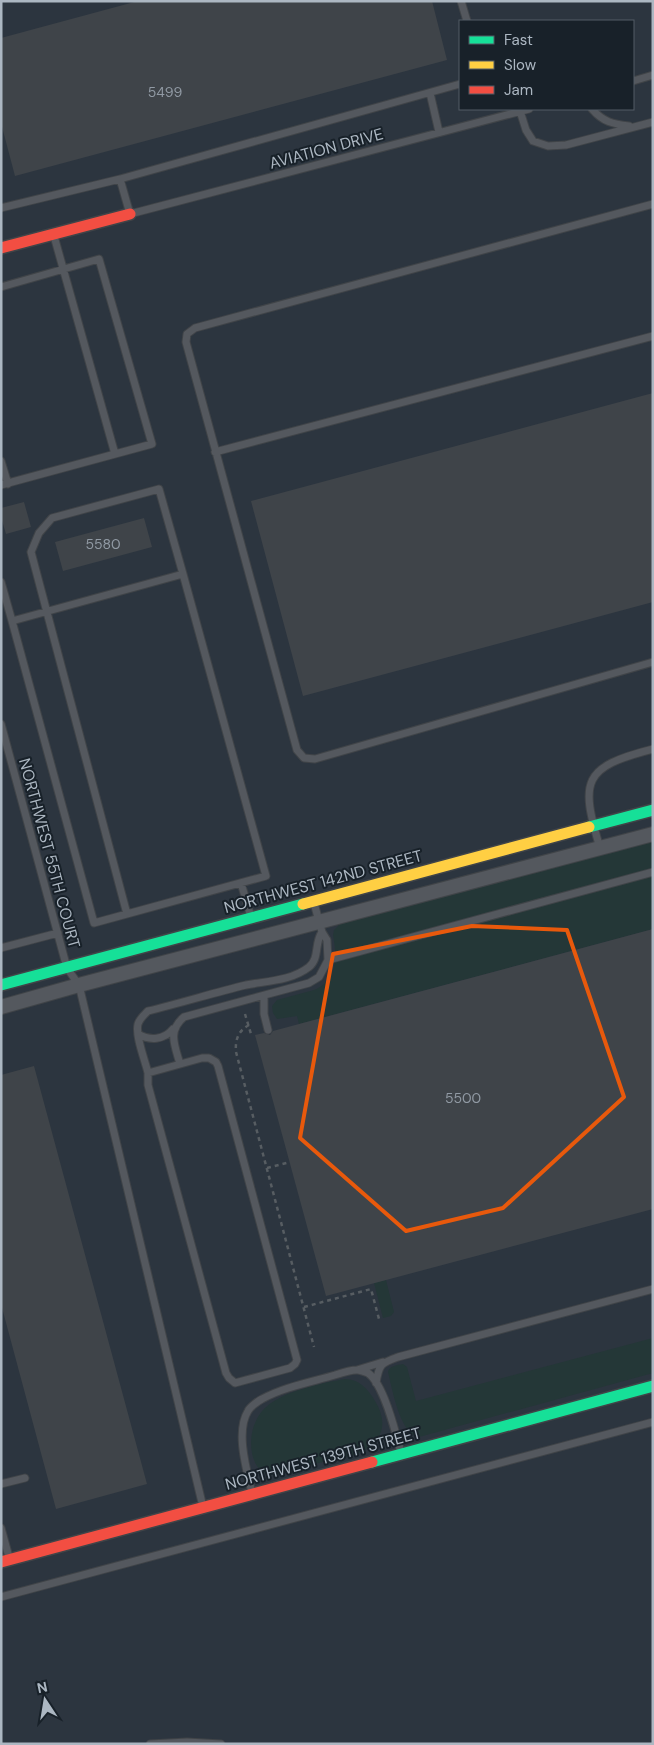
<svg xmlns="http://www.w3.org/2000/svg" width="654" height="1745" font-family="'DM Sans',sans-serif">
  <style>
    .airport { fill: #2c353f; fill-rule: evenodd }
    .green { fill: #243737 }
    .building { fill: #3f4449 }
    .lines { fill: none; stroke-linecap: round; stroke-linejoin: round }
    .lane-casing { stroke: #404448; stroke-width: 9 }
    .street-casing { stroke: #404448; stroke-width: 16 }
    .fast-casing { stroke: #404448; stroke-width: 14 }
    .slow-casing { stroke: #404448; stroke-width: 14 }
    .jam-casing { stroke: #404448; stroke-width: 14 }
    .path { stroke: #575d62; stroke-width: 2.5; stroke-dasharray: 4 4; stroke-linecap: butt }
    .lane { stroke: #54585e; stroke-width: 7 }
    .street { stroke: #54585e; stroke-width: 14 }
    .fast { stroke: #16e098; stroke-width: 11 }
    .slow { stroke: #ffcf43; stroke-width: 11 }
    .jam { stroke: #f24e42; stroke-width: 11 }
    .marked { fill: none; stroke: #e8590c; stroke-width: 4; stroke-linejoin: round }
    .labels { text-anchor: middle; stroke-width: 4; stroke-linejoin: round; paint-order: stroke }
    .number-label { font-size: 14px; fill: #919aa4 }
    .street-label { font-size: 16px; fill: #acb7c2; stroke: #182129 }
  </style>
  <rect width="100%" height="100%" fill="#242a2f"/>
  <!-- airport -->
  <path class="airport" d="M1 1H653V1744H1ZM460 21H633V109H460Z"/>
  <!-- green -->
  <path class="green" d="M653 841V929L299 1024 297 1016 277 1019 273 1013 272 1006 277 1000 314 990C338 980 337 956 333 935L334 930 340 924Z
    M386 1280 394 1312 391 1316 383 1318 374 1283Z
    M653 1338V1373L419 1437C400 1435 392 1388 388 1372 389 1366 397 1365 403 1364L407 1367 416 1401Z
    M345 1379C359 1379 368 1389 375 1401 388 1422 384 1440 361 1452 351 1457 337 1458 327 1461 309 1465 292 1470 274 1475 249 1475 247 1438 256 1421 258 1415 265 1407 271 1403 290 1390 322 1383 345 1379Z"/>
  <!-- building -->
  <path class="building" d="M138 1H432L447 60 15 176 1 123V38Z
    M653 393V602L303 696 251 501Z
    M24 502 31 527 6 534 1 517V508Z
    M144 518 152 547 63 571 55 542Z
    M653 929V1209L326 1296 255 1035 264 1033 270 1035 273 1031Z
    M34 1066 147 1484 56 1509 1 1304V1075Z"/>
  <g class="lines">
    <!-- lane casing -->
    <g class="lane-casing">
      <path id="lane" d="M461 1 467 21
        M633 81 653 75
        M460 84 120 179 130 214 529 109
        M430 93 439 132
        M592 109C603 122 613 124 629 126
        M520 111 526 130 533 141 548 146 566 145 653 122
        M653 204 195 328 187 334 186 342 297 750 304 758 315 759 653 662
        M1 208 120 179
        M54 236 115 454
        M1 287 99 259 152 444 1 485
        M215 452 653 336
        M1 461 8 484
        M183 574 266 876 94 923 12 621Z
        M1 582 12 621
        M1 724 67 968 79 985 203 1507
        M600 848C580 781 582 767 653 749
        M241 883 251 917
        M127 914 31 552 39 533 52 518 159 489 183 574
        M1 948 58 933
        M328 960 653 872
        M264 996V1014L268 1030
        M138 1034C150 1041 164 1040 173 1029
        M202 1058H209L216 1062 218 1066 297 1360 295 1364 290 1368 235 1383 229 1378 226 1373 148 1085V1073Z
        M180 1064C175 1046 167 1031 184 1017L309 983 319 977 328 960 327 940 322 932 314 903
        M148 1073C145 1060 135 1036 138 1024 140 1018 144 1015 148 1011 181 1003 213 993 246 985 267 981 291 981 309 967 320 958 314 943 322 932
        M357 1370 383 1362
        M376 1383C379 1364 381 1363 398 1357L653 1289
        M1 1484 25 1478
        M252 1493C247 1471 235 1432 248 1411 250 1407 258 1401 262 1399 284 1387 311 1382 335 1375 341 1373 350 1370 357 1370 359 1370 366 1372 368 1373 384 1384 396 1434 401 1453
        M1 1528 9 1557
        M1 1597 653 1422
        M150 1744 187 1742 221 1744"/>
    </g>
    <!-- street casing -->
    <g class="street-casing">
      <path id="street" d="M1 1007 79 985 653 834"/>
    </g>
    <!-- fast casing -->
    <g class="fast-casing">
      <path id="fast" d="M589 827 653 810
        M1 985 303 904
        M372 1462 653 1386"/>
    </g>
    <!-- slow casing -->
    <g class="slow-casing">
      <path id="slow" d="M303 904 589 827"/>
    </g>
    <!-- jam casing -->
    <g class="jam-casing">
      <path id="jam" d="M1 248 130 214
        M1 1562 372 1462"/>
    </g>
    <!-- path -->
    <path class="path" d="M245 1014 251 1034
      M249 1025C238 1031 235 1040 236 1052L314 1347
      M267 1168 290 1162
      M304 1307 371 1289 379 1319"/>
    <!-- lane -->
    <use href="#lane" class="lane"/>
    <!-- street -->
    <use href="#street" class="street"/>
    <!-- fast -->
    <use href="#fast" class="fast"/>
    <!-- slow -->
    <use href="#slow" class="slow"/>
    <!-- jam -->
    <use href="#jam" class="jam"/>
  </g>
  <!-- marked area -->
  <path class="marked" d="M472 926 567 930 624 1097 503 1208 406 1231 300 1138 333 954Z"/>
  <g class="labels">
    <!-- number labels -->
    <g class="number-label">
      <text x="165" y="97">5499</text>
      <text x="103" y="549">5580</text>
      <text x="463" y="1103">5500</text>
    </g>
    <!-- street labels -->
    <g class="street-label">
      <text transform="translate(326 148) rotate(-15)" y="6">AVIATION DRIVE</text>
      <text transform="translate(50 853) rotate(75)" y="6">NORTHWEST 55TH COURT</text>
      <text transform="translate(323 881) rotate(-15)" y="6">NORTHWEST 142ND STREET</text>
      <text transform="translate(323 1458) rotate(-15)" y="6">NORTHWEST 139TH STREET</text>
    </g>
  </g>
  <!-- border -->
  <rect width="654" height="1745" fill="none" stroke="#acb7c2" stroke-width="5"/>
  <!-- legend -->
  <rect x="459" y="20" width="175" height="90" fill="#182129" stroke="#535d66"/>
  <rect x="469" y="36" width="25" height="8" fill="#16e098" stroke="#535d66"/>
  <text x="504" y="45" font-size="15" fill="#acb7c2">Fast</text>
  <rect x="469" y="61" width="25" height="8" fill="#ffcf43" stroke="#535d66"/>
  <text x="504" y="70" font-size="15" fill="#acb7c2">Slow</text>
  <rect x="469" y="86" width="25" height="8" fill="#f24e42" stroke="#535d66"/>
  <text x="504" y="95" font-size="15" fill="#acb7c2">Jam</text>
  <!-- north arrow -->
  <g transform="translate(45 1700) rotate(348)" stroke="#182129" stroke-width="4" paint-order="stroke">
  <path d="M0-4L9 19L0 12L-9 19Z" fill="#acb7c2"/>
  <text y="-8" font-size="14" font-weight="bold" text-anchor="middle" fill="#acb7c2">N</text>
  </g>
</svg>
